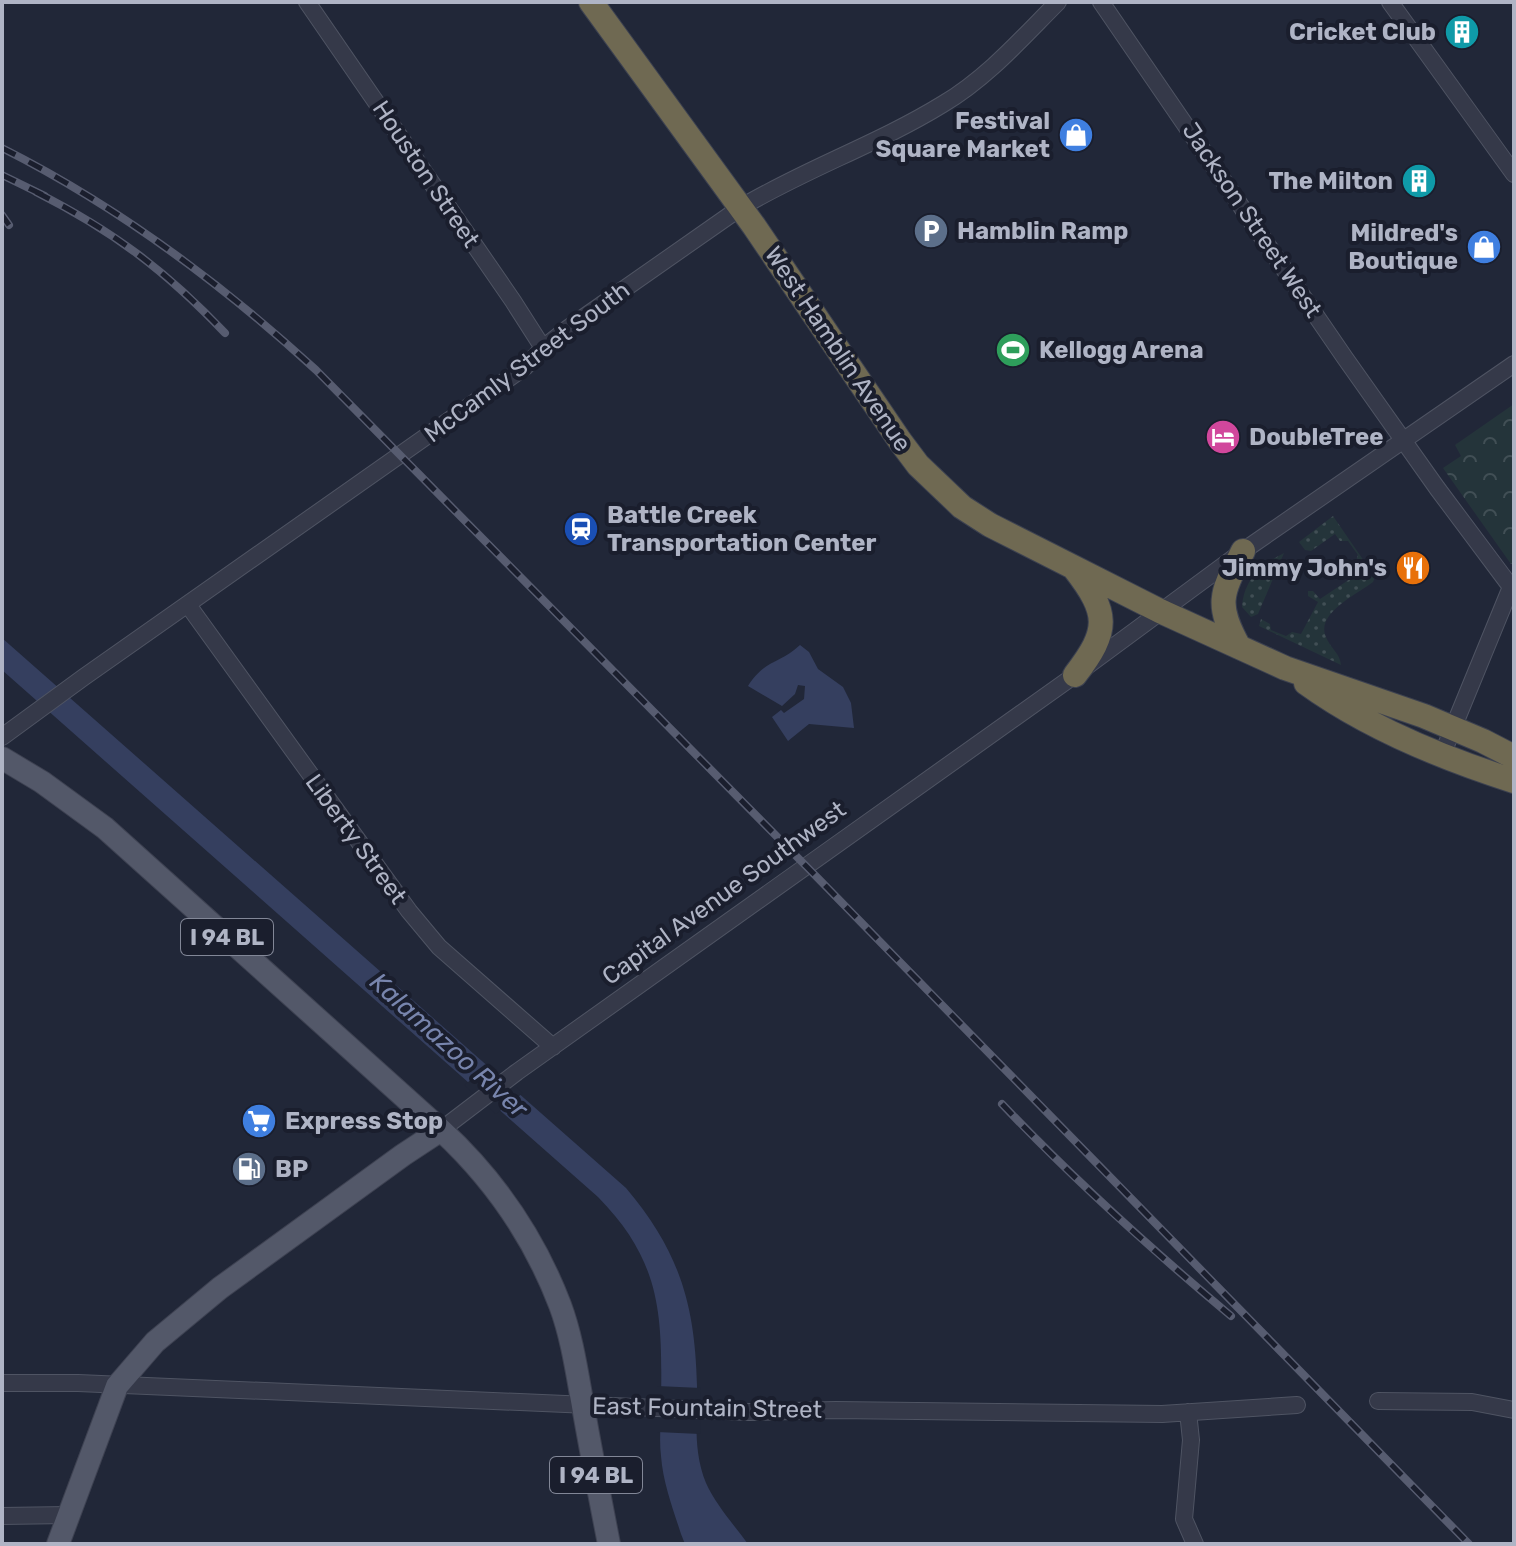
<svg xmlns="http://www.w3.org/2000/svg" width="1516" height="1546" font-family="Rubik,sans-serif">
  <style>
    .grass { fill: url(#grass-dots) }
    .forest { fill: url(#forest-crowns) }
    .water { fill: #353f5f }
    .pier { fill: #212738 }
    .lines { fill: none; stroke-linecap: round; stroke-linejoin: round }
    .minor-casing { stroke: #4f5463; stroke-width: 18 }
    .major-casing { stroke: #3e4252; stroke-width: 24 }
    .highway-casing { stroke: #3c4150; stroke-width: 26 }
    .minor { stroke: #353949; stroke-width: 16 }
    .major { stroke: #535869; stroke-width: 22 }
    .highway { stroke: #6f6952; stroke-width: 24 }
    .rail-casing { stroke: #575c70; stroke-width: 8 }
    .rail { stroke: #1a1e2d; stroke-width: 5; stroke-dasharray: 15; stroke-linecap: butt }
    .labels { text-anchor: middle; stroke-width: 8; stroke-linejoin: round; paint-order: stroke }
    .shield { fill: #1a1e2d; stroke: #828797; stroke-width: 2 }
    .shield-label { font-size: 22px; font-weight: bold; fill: #afb4c5 }
    .poi-label { font-size: 24px; font-weight: bold; fill: #afb4c5; stroke: #1a1e2d; text-anchor: start }
    .street-label { font-size: 24px; fill: #afb4c5; stroke: #1a1e2d }
    .water-label { font-size: 26px; font-style: italic; fill: #7885ad; stroke: #1a1e2d }
  </style>
  <defs>
    <pattern id="grass-dots" width="8" height="8" patternUnits="userSpaceOnUse" patternTransform="scale(2)"><rect width="8" height="8" fill="#24343a"/><path d="M2 2h.1M6 6h.1" fill="none" stroke="#414f55" stroke-width="1.8" stroke-linecap="round"/></pattern>
    <pattern id="forest-crowns" width="20" height="18" patternUnits="userSpaceOnUse" patternTransform="scale(2)"><rect width="20" height="18" fill="#24343a"/><path d="M2 6a3 3 0 1 1 6 0M12 15a3 3 0 1 1 6 0" fill="none" stroke="#414f55"/></pattern>
  </defs>
  <rect width="100%" height="100%" fill="#212738"/>
  <!-- grass -->
  <path class="grass" d="M1333 516 1375 577 1373 582C1358 594 1315 613 1326 637 1330 648 1340 653 1341 665L1259 626 1261 619 1270 624 1271 630 1286 636 1292 632 1301 634 1318 602 1308 596V591H1313L1320 599 1362 571 1356 561 1358 555 1348 541H1340L1335 534 1311 551 1305 550 1299 542Z
    M1284 553 1258 614 1251 617 1242 607C1244 580 1260 565 1284 553Z"/>
  <!-- forest -->
  <path class="forest" d="M1514 404V563L1511 564 1443 468 1461 456 1455 445Z"/>
  <!-- water -->
  <path class="water" d="M2 638 626 1188C679 1251 695 1303 697 1386 697 1419 693 1452 706 1483 716 1505 734 1525 748 1544H685L681 1534C673 1509 663 1483 661 1456 659 1440 661 1423 661 1407 662 1319 664 1264 598 1197L2 670Z
    M800 645 809 652 818 669 843 687 851 703 854 728 809 724 788 741 772 717 781 710 784 713 804 699 805 686 798 685 795 694 782 706 748 686C765 659 780 664 800 645Z"/>
  <!-- pier -->
  <path class="pier" d="M491 1065 523 1093 496 1114 464 1085Z
    M657 1386 701 1388 700 1434 657 1432Z"/>
  <g class="lines">
    <!-- minor casing -->
    <g class="minor-casing">
      <path id="minor" d="M307 2 513 301 543 348
        M1101 2 1345 358 1437 488 1511 587 1442 755
        M1390 2 1514 174
        M188 605 409 911 439 947 553 1047
        M2 737 84 677 525 367 543 348 567 329 740 208C805 169 878 144 943 104 987 78 1022 38 1058 2
        M441 1130 517 1072 1075 675 1243 551 1514 364
        M2 1383H78L749 1412 836 1410 1162 1414 1297 1405
        M1378 1401 1472 1402 1514 1410
        M1188 1412 1191 1440 1184 1519 1195 1544
        M2 1516 68 1515"/>
    </g>
    <!-- major casing -->
    <g class="major-casing">
      <path id="major" d="M2 758 42 782 105 828 441 1130C494 1179 534 1237 560 1305 572 1337 577 1373 583 1406 591 1452 600 1498 609 1544
        M58 1544 117 1386 155 1342 220 1288 403 1155 441 1130"/>
    </g>
    <!-- highway casing -->
    <g class="highway-casing">
      <path id="highway" d="M591 2 754 226 900 441 918 465 962 507 990 525 1160 611 1285 668 1424 716 1483 741 1514 757
        M1074 568C1109 613 1110 630 1075 675
        M1239 647C1215 603 1221 594 1243 551
        M1306 683C1368 728 1442 758 1514 781"/>
    </g>
    <!-- minor -->
    <use href="#minor" class="minor"/>
    <!-- major -->
    <use href="#major" class="major"/>
    <!-- highway -->
    <use href="#highway" class="highway"/>
    <!-- rail casing -->
    <g class="rail-casing">
      <path id="rail" d="M2 148C117 206 221 283 316 370L806 866 1469 1544
        M2 175 45 196
        M36 192C113 231 165 270 225 333
        M2 215 9 225
        M1002 1104C1074 1180 1151 1249 1231 1316"/>
    </g>
    <!-- rail -->
    <use href="#rail" class="rail"/>
  </g>
  <!-- icons -->
  <defs>
    <g id="building-disc" transform="scale(1.8)"><circle r="9.5" fill="#0f9aa8" stroke="#1a1e2d"/><path d="M-4-6H4V6H1V3H-1V6H-4ZM-2.5-4.3h1.7v1.8h-1.7ZM.8-4.3h1.7v1.8H.8ZM-2.5-1h1.7V.8h-1.7ZM.8-1h1.7V.8H.8Z" fill="#fff"/></g>
    <g id="shop-disc" transform="scale(1.8)"><circle r="9.5" fill="#3f7fe0" stroke="#1a1e2d"/><path d="M-5-2.5h2.3a2.7 3.5 0 0 1 5.4 0H5L5.5 6h-11ZM-1.5-2.5h3a1.5 2.3 0 0 0-3 0Z" fill="#fff"/></g>
    <g id="parking-disc" transform="scale(1.8)"><circle r="9.5" fill="#5c6f8a" stroke="#1a1e2d"/><path d="M-3.5-5.5H1a3.5 3.5 0 0 1 0 7H-1V5.5H-3.5ZM-1-3.4V-.6H.8a1.4 1.4 0 0 0 0-2.8Z" fill="#fff"/></g>
    <g id="stadium-disc" transform="scale(1.8)"><circle r="9.5" fill="#2e9e5b" stroke="#1a1e2d"/><path d="M0-5a6.5 5 0 1 0 0 10a6.5 5 0 1 0 0-10ZM-3.5-1.8h7v3.6h-7Z" fill="#fff"/></g>
    <g id="hotel-disc" transform="scale(1.8)"><circle r="9.5" fill="#d1479c" stroke="#1a1e2d"/><path d="M-6-4.5h1.5V1H6V5H4.5V3h-9V5H-6ZM-4 0a1.8 1.8 0 1 1 3.6 0ZM.5 0V-2.5h3Q6-2.5 6 0Z" fill="#fff"/></g>
    <g id="station-disc" transform="scale(1.8)"><circle r="9.5" fill="#1a4fb4" stroke="#1a1e2d"/><path d="M-3-6H3Q5-6 5-4V2Q5 4 3 4L4.5 6H3L1.5 4h-3L-3 6H-4.5L-3 4Q-5 4-5 2V-4Q-5-6-3-6ZM-3.5-4v3h7v-3ZM-3.5 1v1.5H-2V1ZM2 1v1.5H3.5V1Z" fill="#fff"/></g>
    <g id="restaurant-disc" transform="scale(1.8)"><circle r="9.5" fill="#e8710a" stroke="#1a1e2d"/><path d="M-5-6h1v4h1v-4h1v4h1v-4h1v5L-1.5 .5V6h-2V.5L-5-1ZM5-6V6H3V1.5H1.5Q1.5-4 5-6Z" fill="#fff"/></g>
    <g id="supermarket-disc" transform="scale(1.8)"><circle r="9.5" fill="#3f7fe0" stroke="#1a1e2d"/><path d="M-6-5.5h2.5l.6 2H6L4.5 2H-2.5L-4.4-4H-6ZM-1.5 3.2a1.3 1.3 0 1 0 .1 0ZM3 3.2a1.3 1.3 0 1 0 .1 0Z" fill="#fff"/></g>
    <g id="fuel-disc" transform="scale(1.8)"><circle r="9.5" fill="#5c6f8a" stroke="#1a1e2d"/><path d="M-5.5-6h7V0h2V4h1.3V-2.5L3-4.5l.8-.8L6-3V5H2.5V1h-1V6h-7ZM-4.2-4.7v3.2H.2V-4.7Z" fill="#fff"/></g>
  </defs>
  <g fill-rule="evenodd">
    <use href="#building-disc" x="1462" y="32"/>
    <use href="#shop-disc" x="1076" y="135"/>
    <use href="#building-disc" x="1419" y="181"/>
    <use href="#parking-disc" x="931" y="231"/>
    <use href="#shop-disc" x="1484" y="247"/>
    <use href="#stadium-disc" x="1013" y="350"/>
    <use href="#hotel-disc" x="1223" y="437"/>
    <use href="#station-disc" x="581" y="529"/>
    <use href="#restaurant-disc" x="1413" y="568"/>
    <use href="#supermarket-disc" x="259" y="1121"/>
    <use href="#fuel-disc" x="249" y="1169"/>
  </g>
  <g class="labels">
    <!-- shield labels -->
    <g class="shield">
      <rect x="181" y="919" width="92" height="36" rx="6"/>
      <rect x="550" y="1457" width="92" height="36" rx="6"/>
    </g>
    <g class="shield-label">
      <text x="227" y="945">I 94 BL</text>
      <text x="596" y="1483">I 94 BL</text>
    </g>
    <!-- poi labels -->
    <g class="poi-label">
      <text x="1436" y="40" text-anchor="end">Cricket Club</text>
      <text x="1050" y="129" text-anchor="end">Festival<tspan x="1050" dy="28">Square Market</tspan></text>
      <text x="1393" y="189" text-anchor="end">The Milton</text>
      <text x="957" y="239">Hamblin Ramp</text>
      <text x="1458" y="241" text-anchor="end">Mildred's<tspan x="1458" dy="28">Boutique</tspan></text>
      <text x="1039" y="358">Kellogg Arena</text>
      <text x="1249" y="445">DoubleTree</text>
      <text x="607" y="523">Battle Creek<tspan x="607" dy="28">Transportation Center</tspan></text>
      <text x="1387" y="576" text-anchor="end">Jimmy John's</text>
      <text x="285" y="1129">Express Stop</text>
      <text x="275" y="1177">BP</text>
    </g>
    <!-- street labels -->
    <g class="street-label">
      <text transform="translate(426 174) rotate(56)" y="8">Houston Street</text>
      <text transform="translate(1252 220) rotate(56)" y="8">Jackson Street West</text>
      <text transform="translate(838 349) rotate(56)" y="8">West Hamblin Avenue</text>
      <text transform="translate(527 362) rotate(-37)" y="8">McCamly Street South</text>
      <text transform="translate(356 839) rotate(54)" y="8">Liberty Street</text>
      <text transform="translate(724 893) rotate(-36)" y="8">Capital Avenue Southwest</text>
      <text transform="translate(707 1408) rotate(1)" y="8">East Fountain Street</text>
    </g>
    <!-- water labels -->
    <g class="water-label">
      <text transform="translate(449 1045) rotate(42)" y="9">Kalamazoo River</text>
    </g>
  </g>
  <!-- border -->
  <rect width="1516" height="1546" fill="none" stroke="#afb4c5" stroke-width="8"/>
</svg>
